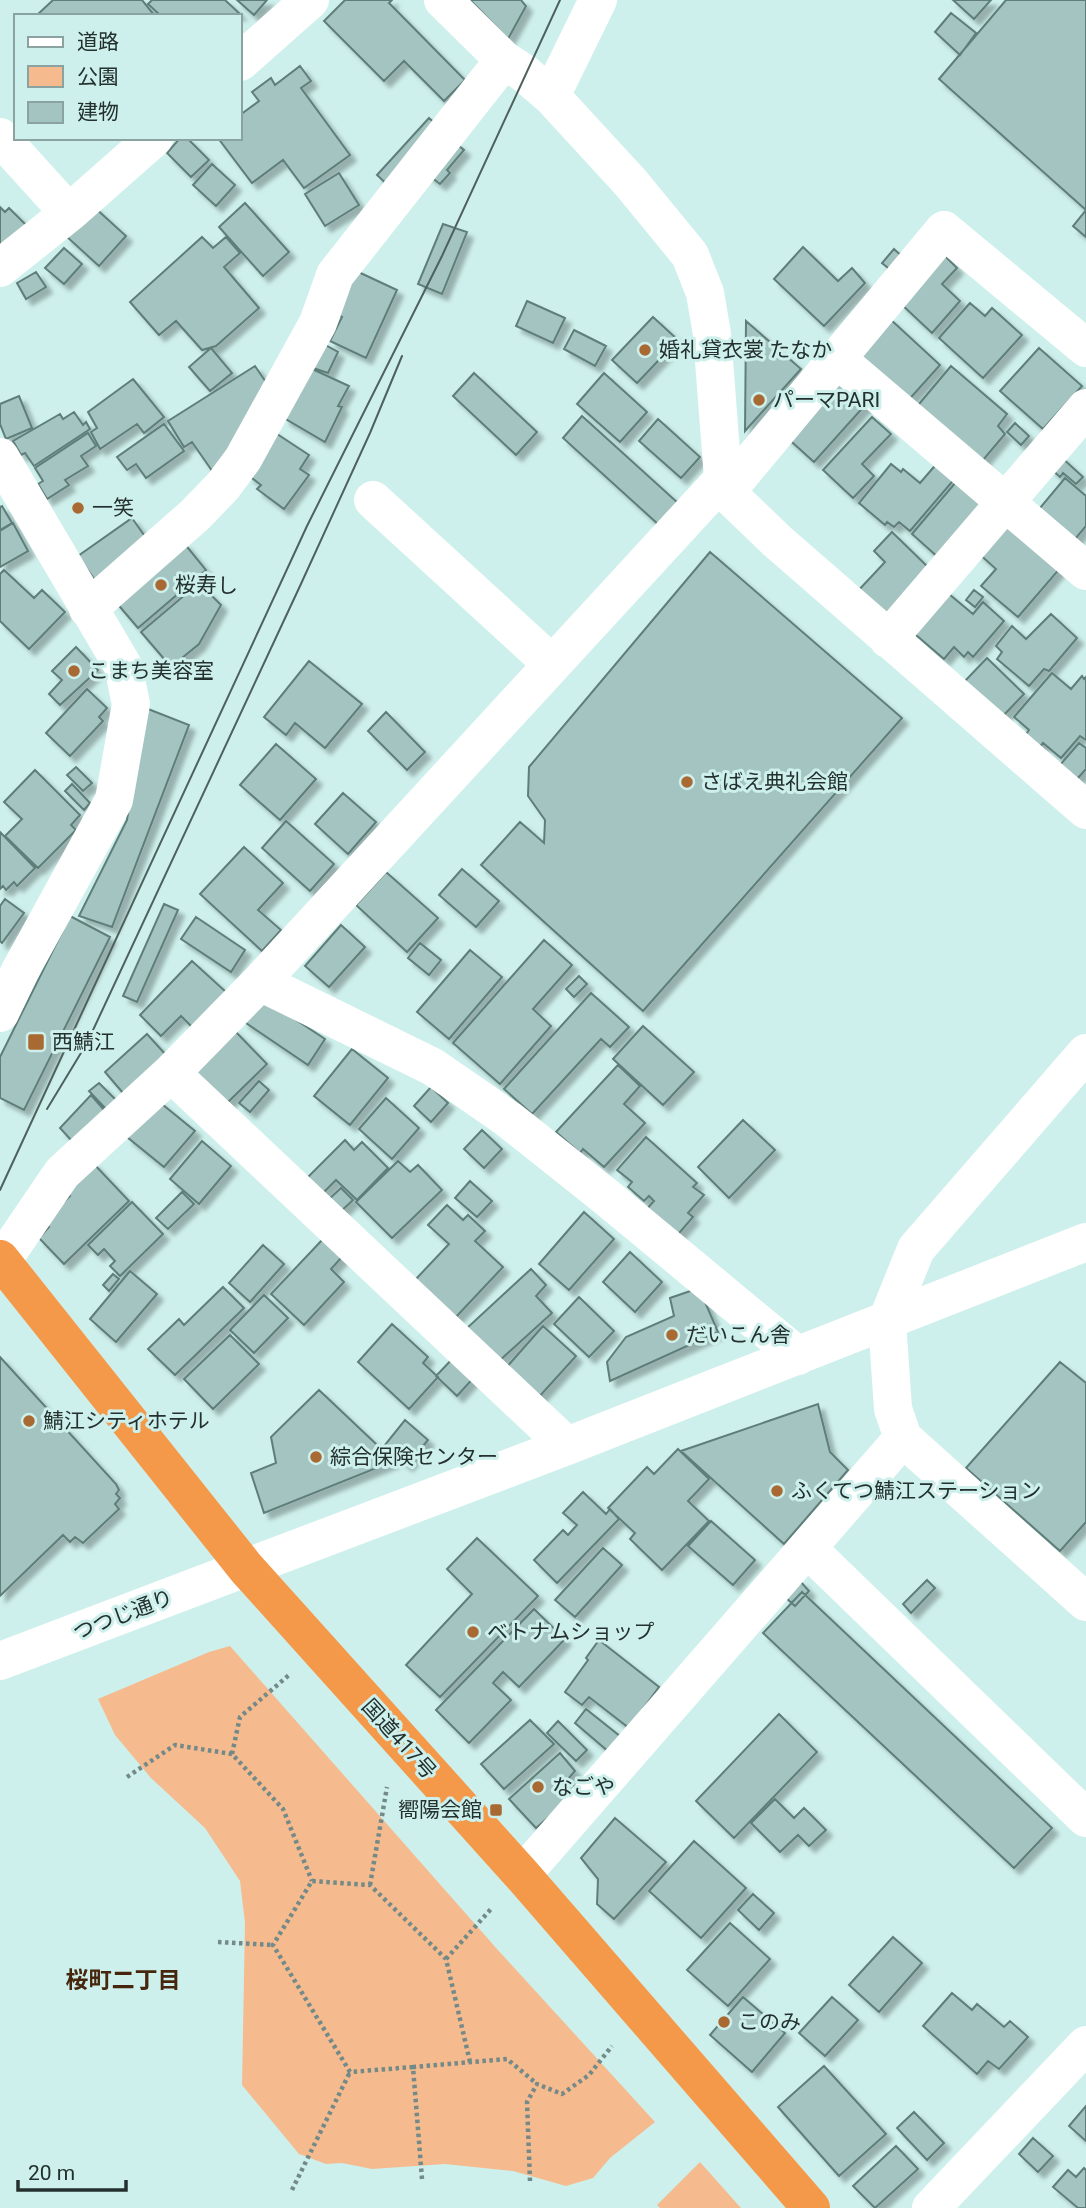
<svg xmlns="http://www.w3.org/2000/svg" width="1086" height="2208" font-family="Roboto,'Noto Sans JP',sans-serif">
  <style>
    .green { fill: #f5bb8e }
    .building { fill: #a3c4c0; stroke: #5e7e7a; stroke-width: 2; filter: url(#shadow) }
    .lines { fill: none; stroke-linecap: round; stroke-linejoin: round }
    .path { stroke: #748a88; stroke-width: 4.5; stroke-dasharray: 3.5 3.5; stroke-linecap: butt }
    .minor { stroke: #fff; stroke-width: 38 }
    .highway { stroke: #f49849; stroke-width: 38 }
    .tram { stroke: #4e615e; stroke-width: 2 }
    .poi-dot { fill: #a96932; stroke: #cef0ec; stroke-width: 2.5 }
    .labels { text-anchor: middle; stroke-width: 6; stroke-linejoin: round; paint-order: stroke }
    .poi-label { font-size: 21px; fill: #23302e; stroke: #cef0ec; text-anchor: start }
    .street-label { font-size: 21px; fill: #23302e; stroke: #cef0ec }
    .neighbourhood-label { font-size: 23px; font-weight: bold; fill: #46270d; stroke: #cef0ec }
  </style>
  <defs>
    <filter id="shadow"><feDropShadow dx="6" dy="6" stdDeviation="2" flood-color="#0004"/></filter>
  </defs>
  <rect width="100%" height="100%" fill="#cef0ec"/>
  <!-- green -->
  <path class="green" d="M230 1646 497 1949 655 2122 610 2158 593 2178 566 2186 513 2171 445 2164 372 2169 342 2163 326 2164 299 2154 242 2085 245 1923 240 1881 205 1828 151 1778 115 1735 98 1699 209 1652Z
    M700 2162 741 2208H660L657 2205Z"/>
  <!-- building -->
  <path class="building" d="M53 0H142L155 16H36Z
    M152 0H225L240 14 161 16 148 4Z
    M237 0H267L254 15Z
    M345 0H392L389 3 465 80 444 101 404 61 384 81 324 21Z
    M470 0H521L526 6 508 39Z
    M953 0H991L974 19Z
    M1006 0H1086V210L939 79Z
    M951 13 976 33 960 55 935 32Z
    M300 66 311 81 301 88 350 155 304 188 283 160 252 183 218 138H240V115L259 101 252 92 271 78 275 85Z
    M429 118 444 131 392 189 377 175Z
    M180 138H187L209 160 191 177 167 153Z
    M454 142 464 150 447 170 450 173 440 184 427 174Z
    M212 164 235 185 216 206 193 185Z
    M339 173 359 205 325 226 305 194Z
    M245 203 289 252 263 276 219 227Z
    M93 206 126 236 99 266 66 236Z
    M0 207 5 212 9 208 26 225 0 249Z
    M1086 210V237L1073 226Z
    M443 224 467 232 442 294 418 284Z
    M202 237 213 248 226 237 240 253 224 267 259 308 216 346 202 350 176 321 159 335 130 302Z
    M803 247 838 281 852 268 865 283 824 326 774 279Z
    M64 248 82 264 64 284 45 268Z
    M894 249 905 259 893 272 882 263Z
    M944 255 957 268 942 284 960 301 932 333 900 303Z
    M352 269 397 290 366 358 330 341 342 317 332 312Z
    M36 272 46 287 26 299 17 283Z
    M527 301 565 318 553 343 516 326Z
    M970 303 985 316 992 308 1022 335 983 378 939 338Z
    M653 317 678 340 637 383 612 360Z
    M889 318 940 365 905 404 853 357Z
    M746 321 801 369 745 431Z
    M574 330 606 346 595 366 564 349Z
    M320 342 338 352 328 373 307 366Z
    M211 348 232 373 210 391 189 367Z
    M1039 348 1082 386 1043 429 1000 391Z
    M255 366 270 388 217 478 192 442 184 447 168 421Z
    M951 366 1007 414 998 426 1005 434 978 466 914 410Z
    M310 368 349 386 338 406 342 407 325 442 284 418Z
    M474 373 537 432 516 455 453 396Z
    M604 373 647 412 620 442 577 404Z
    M836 375 867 403 814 462 783 434Z
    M133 379 164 417 144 433 137 424 100 449 91 432 97 428 88 412Z
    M19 396 32 428 6 439 0 424V404Z
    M74 412 83 425 86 422 90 429 34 466 25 453 21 455 13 441 60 414 63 419Z
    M582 416 678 503 659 525 563 438Z
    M872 417 891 434 862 464 874 476 853 498 823 470Z
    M658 419 700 457 681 478 639 441Z
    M1015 423 1029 436 1021 445 1007 432Z
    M164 424 184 451 146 478 136 464 127 470 117 457Z
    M271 430 309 455 300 469 309 475 284 509 257 489 261 485 248 475Z
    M88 433 96 446 81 456 88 466 65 480 69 485 47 499 38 484 43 481 35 468Z
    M1060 456 1083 477 1076 484 1063 473 1060 477 1050 468Z
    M939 461 957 476 910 531 899 522 894 527 887 522 885 525 859 503 891 464 901 472 903 469 920 483Z
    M1065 478 1086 496V526L1071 544 1035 514Z
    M956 482 985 507 940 559 912 534Z
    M2 506 12 523 0 530V507Z
    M132 518 151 545 97 583 78 556Z
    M1004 521 1062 566 1018 617 981 586 996 569 977 552Z
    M13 523 28 551 0 567V531Z
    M892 532 930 569 883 619 856 593 885 562 874 551Z
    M184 543 206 570 138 628 115 601Z
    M710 552 902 718 643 1011 481 865 520 822 544 843 545 820 528 796 529 767Z
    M4 570 34 598 42 590 65 612 29 649 0 621V574Z
    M199 583 221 605 199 644 171 667 141 632Z
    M943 589 973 614 983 602 1004 621 973 657 968 652 964 657 954 647 944 659 909 629Z
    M974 590 983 597 975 607 966 600Z
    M1051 614 1077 638 1049 671 1044 669 1029 686 997 659 1002 652 996 646 1012 626 1026 639Z
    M76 647 98 670 60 705 49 694 62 680 52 671Z
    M987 658 1024 694 1001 718 964 682Z
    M309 661 362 704 325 748 295 723 286 735 264 717Z
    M1052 673 1071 689 1082 676 1084 679 1086 677V740L1080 736 1061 758 1043 743 1038 749 1024 737 1029 730 1014 717Z
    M87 689 107 708 99 717 103 721 70 756 46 733Z
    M143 707 189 725 112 927 79 916 127 820Z
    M386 712 425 752 407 770 368 731Z
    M1079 743 1086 748V769L1077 779 1060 765Z
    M276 744 316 779 280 820 240 785Z
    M76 767 92 783 83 791 67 775Z
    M35 770 80 815 71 825 76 830 38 868 5 836 22 819 4 802Z
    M72 784 90 803 84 810 65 791Z
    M343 793 376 822 348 854 315 824Z
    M286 821 334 864 310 891 262 848Z
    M0 832 35 868 17 886 14 882 6 890 3 886 0 889Z
    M244 847 283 883 258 910 281 930 262 951 200 894Z
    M462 869 499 901 476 927 439 895Z
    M386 872 438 918 407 952 356 905Z
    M5 899 24 913 2 943 0 941V906Z
    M164 904 178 910 137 1002 123 996Z
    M70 916 110 937 24 1110 0 1098V1057Z
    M196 917 245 950 231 972 181 939Z
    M341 925 365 947 329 987 305 966Z
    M544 940 572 965 533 1009 551 1026 500 1084 453 1043Z
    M420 943 441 960 429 975 408 958Z
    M470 950 502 977 449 1039 417 1012Z
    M192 961 226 992 192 1027 181 1016 161 1036 140 1015Z
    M579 976 587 984 574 997 566 989Z
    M591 993 629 1027 610 1047 601 1039 532 1114 504 1089Z
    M260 996 325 1039 308 1065 243 1021Z
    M643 1026 694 1072 663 1105 613 1059Z
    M233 1029 267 1064 224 1106 190 1072Z
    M147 1034 166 1055 123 1093 105 1072Z
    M352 1049 388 1078 350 1125 314 1096Z
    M618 1065 640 1086 624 1104 645 1123 604 1167 583 1149 580 1153 556 1132Z
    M259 1081 269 1090 250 1112 239 1103Z
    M99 1083 116 1100 106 1109 89 1091Z
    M431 1087 448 1103 431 1122 414 1106Z
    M91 1095 105 1111 72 1141 60 1128Z
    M386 1098 419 1128 392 1159 359 1129Z
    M157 1100 195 1131 164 1167 127 1137Z
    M743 1120 775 1150 729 1198 698 1167Z
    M482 1130 502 1149 484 1168 464 1149Z
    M646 1137 697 1183 693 1187 704 1195 688 1213 693 1217 674 1239 644 1212 654 1201 649 1196 644 1201 628 1187 632 1182 617 1170Z
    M345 1140 354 1150 362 1142 388 1168 357 1200 336 1180 320 1196 305 1180Z
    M202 1141 231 1166 199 1204 170 1179Z
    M398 1161 410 1172 418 1165 442 1190 392 1238 356 1202Z
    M93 1163 129 1201 64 1264 39 1238 49 1227 46 1223 47 1218 70 1196 64 1190Z
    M470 1181 492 1201 477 1217 455 1198Z
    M341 1188 353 1200 339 1213 327 1201Z
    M182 1192 194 1204 168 1229 156 1218Z
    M132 1202 163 1234 120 1276 110 1266 115 1261 104 1249 98 1255 88 1245Z
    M447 1205 463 1220 468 1215 485 1231 475 1241 503 1267 455 1318 415 1280 449 1244 428 1225Z
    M584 1212 614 1239 569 1290 539 1264Z
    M323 1239 342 1257 331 1269 344 1282 304 1325 271 1294Z
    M263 1245 284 1264 250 1302 229 1283Z
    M630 1252 662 1282 635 1312 603 1282Z
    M531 1269 546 1285 536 1296 552 1313 498 1362 466 1329Z
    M130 1271 157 1294 116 1342 90 1319Z
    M113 1274 119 1279 109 1291 103 1285Z
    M223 1287 244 1308 175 1375 148 1349 179 1319 184 1325Z
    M699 1288 718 1332 610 1381 607 1362 626 1337 674 1316 670 1298Z
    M264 1295 288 1318 254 1353 230 1330Z
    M579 1297 614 1331 589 1357 554 1324Z
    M392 1324 428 1357 423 1363 438 1377 409 1409 358 1362Z
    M543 1326 576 1356 538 1398 505 1369Z
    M230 1335 259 1364 213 1409 184 1379Z
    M456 1355 477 1374 457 1396 436 1376Z
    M0 1357 116 1484 119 1490 116 1494 120 1498 115 1504 119 1509 83 1543 75 1537 70 1542 63 1535 0 1596Z
    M1060 1362 1086 1383V1522L1060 1551 966 1468Z
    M319 1390 394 1461 264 1513 251 1473 276 1463 271 1437Z
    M818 1404 830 1452 848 1470 784 1544 681 1451Z
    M405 1420 428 1440 407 1465 384 1446Z
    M678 1449 709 1479 688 1501 709 1521 662 1570 630 1539 635 1533 608 1508 647 1467 654 1474Z
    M583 1492 606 1514 610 1509 619 1519 557 1583 534 1560 563 1530 568 1535 577 1525 563 1513Z
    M711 1521 755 1560 733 1585 688 1546Z
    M477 1538 538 1596 440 1697 406 1665 472 1594 447 1569Z
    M603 1548 622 1565 575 1617 555 1600Z
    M927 1580 935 1588 911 1613 903 1604Z
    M800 1581 809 1591 795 1606 785 1597Z
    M802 1592 1052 1828 1014 1868 763 1633Z
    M534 1609 565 1639 519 1687 503 1672 493 1683 511 1700 469 1743 436 1710Z
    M599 1640 659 1687 629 1728 589 1697 582 1705 565 1692 588 1660 586 1658Z
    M586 1709 621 1737 609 1752 575 1723Z
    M779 1714 817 1752 734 1838 696 1801Z
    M530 1720 554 1744 504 1789 481 1764Z
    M558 1721 587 1750 576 1761 547 1733Z
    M560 1753 575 1771 568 1779 576 1788 570 1799 536 1828 509 1799Z
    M775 1799 794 1818 804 1808 826 1830 809 1846 798 1835 780 1852 751 1823Z
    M615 1818 666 1862 614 1919 597 1904 598 1879 581 1858Z
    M694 1841 746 1888 701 1938 649 1891Z
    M753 1894 774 1913 759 1930 738 1910Z
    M730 1923 770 1959 728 2006 687 1970Z
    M893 1937 922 1963 879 2012 849 1985Z
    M952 1993 972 2010 977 2004 1004 2027 1010 2021 1028 2037 999 2069 988 2061 977 2074 923 2026Z
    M743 1997 785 2033 752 2072 710 2035Z
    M832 1997 858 2020 825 2056 799 2033Z
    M824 2066 886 2134 839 2176 778 2107Z
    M1086 2106V2141L1069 2126Z
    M914 2112 944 2143 927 2160 897 2128Z
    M1033 2138 1053 2156 1038 2172 1019 2154Z
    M896 2146 918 2169 875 2208 853 2186Z
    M1084 2168 1086 2170V2208H1078L1053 2187 1068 2170 1076 2177Z"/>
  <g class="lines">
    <!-- path -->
    <path class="path" d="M232 1754 240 1717 289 1675
      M127 1777 175 1745 232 1754 283 1809 312 1881
      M370 1885 387 1787
      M218 1942 273 1945
      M446 1959 491 1909
      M413 2067 350 2072 273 1945 312 1881 370 1885 446 1959 470 2062
      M422 2179 413 2067 507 2059 537 2084
      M530 2181 527 2102 537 2084 562 2094 589 2075 612 2046
      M292 2190 350 2072"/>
    <!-- minor -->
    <path class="minor" d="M443 0 504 60 524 73 551 96 631 183 690 255 705 293 712 334 723 479 726 492 777 541 1086 810
      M240 62 310 0
      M551 96 598 0
      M0 137 69 213
      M0 268 69 213 154 138
      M836 358 1086 571
      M0 457 123 666 131 704 114 800 20 971 0 1013
      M726 492 944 230 1086 348
      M373 500 552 664
      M88 609 195 515 223 486 243 459 318 323 335 275 504 60
      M888 639 1086 408
      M260 982 433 1067 508 1119 605 1196 798 1356
      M1086 1053 916 1249 887 1321 893 1409 903 1438 1086 1602
      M171 1073 567 1446
      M0 1264 62 1173 171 1073 260 982 723 479
      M807 1548 1086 1818
      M0 1661 567 1446 1086 1242
      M522 1875 903 1438
      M931 2208 1086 2045"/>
    <!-- highway -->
    <path class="highway" d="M0 1259 246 1568 522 1875 811 2208"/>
    <!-- tram -->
    <path class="tram" d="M47 1109 87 1043 300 586 370 433 402 356
      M0 1190 307 526 442 256 560 0"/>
  </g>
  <!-- markers -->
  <g class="poi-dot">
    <circle cx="645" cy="350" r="7"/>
    <circle cx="759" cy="400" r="7"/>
    <circle cx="78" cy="508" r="7"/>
    <circle cx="161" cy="585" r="7"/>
    <circle cx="74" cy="671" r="7"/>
    <circle cx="687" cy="782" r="7"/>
    <rect x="27" y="1033" width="18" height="18" rx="3.5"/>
    <circle cx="672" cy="1335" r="7"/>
    <circle cx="29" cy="1421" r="7"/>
    <circle cx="316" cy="1457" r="7"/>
    <circle cx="777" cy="1491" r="7"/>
    <circle cx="473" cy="1632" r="7"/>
    <circle cx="538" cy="1787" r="7"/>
    <rect x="489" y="1803" width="14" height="14" rx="3.5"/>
    <circle cx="724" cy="2022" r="7"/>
  </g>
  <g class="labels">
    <!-- poi labels -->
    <g class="poi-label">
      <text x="659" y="357">婚礼貸衣裳 たなか</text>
      <text x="773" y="407">パーマPARI</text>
      <text x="92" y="515">一笑</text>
      <text x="175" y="592">桜寿し</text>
      <text x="88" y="678">こまち美容室</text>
      <text x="701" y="789">さばえ典礼会館</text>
      <text x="52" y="1049">西鯖江</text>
      <text x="686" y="1342">だいこん舎</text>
      <text x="43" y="1428">鯖江シティホテル</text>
      <text x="330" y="1464">綜合保険センター</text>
      <text x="791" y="1498">ふくてつ鯖江ステーション</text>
      <text x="487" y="1639">ベトナムショップ</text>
      <text x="552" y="1794">なごや</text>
      <text x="482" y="1817" text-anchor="end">嚮陽会館</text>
      <text x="738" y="2029">このみ</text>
    </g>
    <!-- street labels -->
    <g class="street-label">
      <text transform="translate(123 1615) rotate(-21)" y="7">つつじ通り</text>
      <text transform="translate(399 1739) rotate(48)" y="7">国道417号</text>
    </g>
    <!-- neighbourhood labels -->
    <g class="neighbourhood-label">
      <text x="123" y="1988">桜町二丁目</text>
    </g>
  </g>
  <!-- legend -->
  <rect x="14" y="14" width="228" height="126" fill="#cef0ec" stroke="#8aa3a0" stroke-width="2"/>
  <rect x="28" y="37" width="35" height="10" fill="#ffffff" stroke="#8aa3a0" stroke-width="2"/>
  <text x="77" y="49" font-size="21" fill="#23302e">道路</text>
  <rect x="28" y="66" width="35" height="21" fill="#f5bb8e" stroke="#8aa3a0" stroke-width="2"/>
  <text x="77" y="84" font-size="21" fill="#23302e">公園</text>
  <rect x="28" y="102" width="35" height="21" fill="#a3c4c0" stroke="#8aa3a0" stroke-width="2"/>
  <text x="77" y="119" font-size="21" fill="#23302e">建物</text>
  <!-- scale -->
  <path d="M18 2180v10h108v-10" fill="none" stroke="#23302e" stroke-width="3.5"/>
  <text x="28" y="2180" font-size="21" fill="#23302e" stroke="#cef0ec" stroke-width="5" paint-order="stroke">20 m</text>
</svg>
